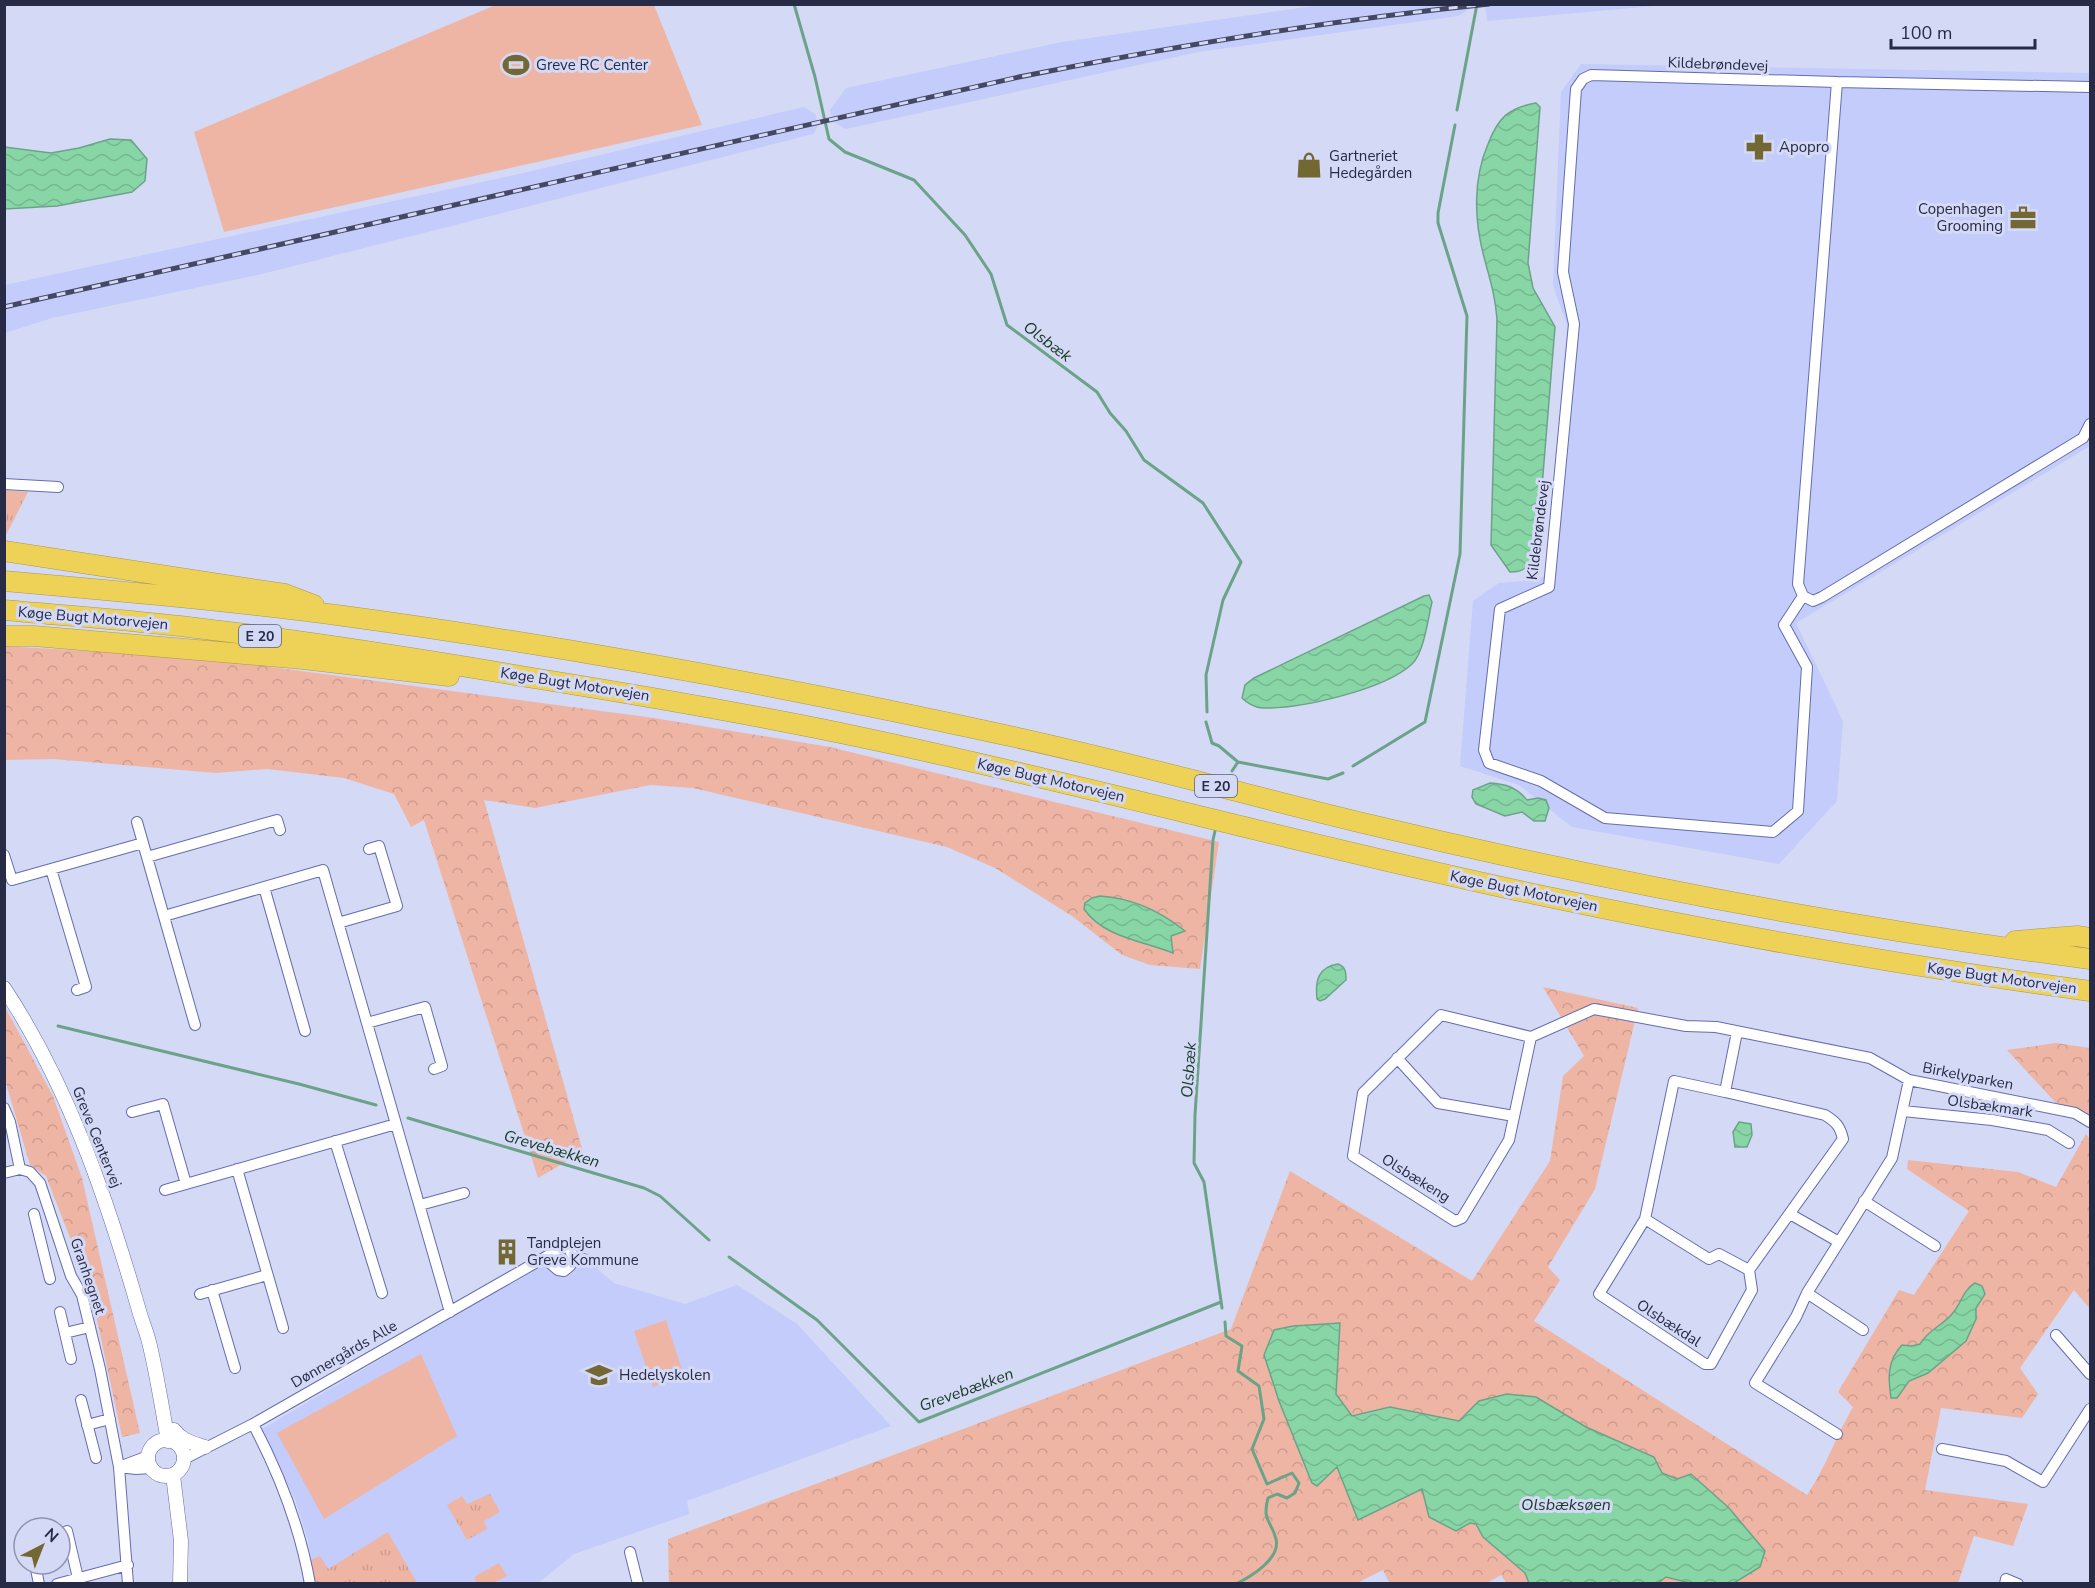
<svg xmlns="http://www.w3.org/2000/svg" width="2095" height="1588" font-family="'Nunito Sans',sans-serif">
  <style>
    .built { fill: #c3ccfa }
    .grass { fill: url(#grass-tufts) }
    .forest { fill: url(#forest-crowns) }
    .pitch { fill: #efb5a4 }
    .water { fill: url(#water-waves); stroke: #6ba389; stroke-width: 1.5 }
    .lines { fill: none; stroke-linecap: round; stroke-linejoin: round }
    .stream { stroke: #6ba389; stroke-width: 3 }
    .minor-casing { stroke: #646dac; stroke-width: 12 }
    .tertiary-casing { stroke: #646dac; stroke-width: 15 }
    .motorway-casing { stroke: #a89851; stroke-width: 21 }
    .minor { stroke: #fff; stroke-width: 10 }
    .tertiary { stroke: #fff; stroke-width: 14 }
    .motorway { stroke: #edd257; stroke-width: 20 }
    .rail-casing { stroke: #444863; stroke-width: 5 }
    .rail { stroke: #d4d9f6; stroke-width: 3; stroke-dasharray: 9; stroke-linecap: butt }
    .labels { text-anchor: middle; stroke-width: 6; stroke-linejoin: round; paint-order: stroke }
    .shield { fill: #d4d9f6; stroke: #5b5f7b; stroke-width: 1.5 }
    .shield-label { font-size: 14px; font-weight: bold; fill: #272b46 }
    .street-label { font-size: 15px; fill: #272b46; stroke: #d4d9f6 }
    .poi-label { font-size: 15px; fill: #272b46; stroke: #d4d9f6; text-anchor: start }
    .water-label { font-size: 16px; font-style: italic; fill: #183a27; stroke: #d4d9f6 }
  </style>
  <defs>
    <pattern id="grass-tufts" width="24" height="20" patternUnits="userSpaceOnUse" patternTransform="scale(1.5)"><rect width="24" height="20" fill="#efb5a4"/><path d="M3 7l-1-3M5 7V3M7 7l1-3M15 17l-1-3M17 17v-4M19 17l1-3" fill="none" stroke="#cd9c8f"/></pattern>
    <pattern id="forest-crowns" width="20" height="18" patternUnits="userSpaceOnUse" patternTransform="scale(1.5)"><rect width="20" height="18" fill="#efb5a4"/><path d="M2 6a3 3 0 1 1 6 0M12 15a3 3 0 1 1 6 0" fill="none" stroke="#cd9c8f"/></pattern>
    <pattern id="water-waves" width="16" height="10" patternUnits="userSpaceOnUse" patternTransform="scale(1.5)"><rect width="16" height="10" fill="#88d6a6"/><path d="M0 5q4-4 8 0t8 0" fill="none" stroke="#75b890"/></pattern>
  </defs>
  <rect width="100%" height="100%" fill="#d4d9f6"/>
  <!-- built -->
  <path class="built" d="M1327 4 1472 5 1471 8 1458 16 1198 52 846 129 833 122 830 110 846 88 1062 42Z
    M1485 4H1664V5L1487 21Z
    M1581 64 2090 73V446L1796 623 1843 721 1837 801 1779 864 1572 827 1519 785 1460 766 1473 601 1499 583 1537 580 1546 575 1567 325 1553 286 1561 92Z
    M804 107 815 114 818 126 813 134 262 274 52 318 5 333V285L519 174Z
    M571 1247 614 1283 685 1304 737 1285 797 1324 891 1426 687 1501 689 1514 574 1554 537 1584 315 1583 308 1540 296 1502 262 1429Z"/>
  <!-- grass -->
  <path class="grass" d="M5 490 28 492 5 537 4 490Z
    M490 1494 500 1512 484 1521 487 1529 467 1540 447 1505 462 1496 467 1504Z
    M388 1532 417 1583H315L311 1560 320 1556 328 1569Z"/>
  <!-- forest -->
  <path class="forest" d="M4 646 204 658 654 718 830 747 1219 842 1200 969 1150 965 1122 955 1072 916 995 868 947 847 693 788 650 785 535 808 484 800 583 1152 538 1178 424 820 411 827 394 794 344 778 267 769 216 773 53 759 5 760Z
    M1543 987 1638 1008 1595 1189 1548 1267 1560 1280 1534 1321 1807 1495C1826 1467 1836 1436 1853 1407L1838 1392 1899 1290 1914 1295 1969 1211 1907 1169 1908 1160 2018 1172 2056 1187 2086 1134 2090 1139V1309L2074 1290 2020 1368 2038 1394 2022 1418 1941 1408 1925 1490 2028 1504 2013 1546 1974 1536 1958 1583 1507 1584 1501 1575 1487 1583 1390 1584 1383 1570 1355 1584H669L668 1539 1231 1329 1290 1171 1472 1281 1550 1161 1563 1076 1584 1056Z
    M5 1007 53 1096 82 1178 140 1433 122 1437 91 1292 46 1176 30 1165 5 1080Z
    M2056 1043 2090 1048V1115L2084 1111 2056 1103 2007 1050Z"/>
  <!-- pitch -->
  <path class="pitch" d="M498 4 654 5 702 125 224 232 194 132Z
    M666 1320 684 1376 653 1387 634 1331Z
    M421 1354 457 1436 324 1519 277 1433Z
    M499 1563 507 1576 493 1583H477L474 1577Z"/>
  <!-- water -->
  <path class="water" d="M1536 103 1540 107 1528 263 1533 288 1555 327 1537 548C1530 563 1529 572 1510 572L1491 545 1497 319C1495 294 1490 280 1484 257 1474 220 1473 179 1488 144 1498 118 1508 108 1536 103Z
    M110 139 131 140 147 159 145 181 132 192 57 206 5 209V147L51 153 79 148Z
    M1429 595 1432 602C1428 618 1424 653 1412 664 1384 690 1300 709 1262 708 1254 707 1247 703 1242 698L1245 685 1254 678 1424 596Z
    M1490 783C1506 784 1516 787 1527 800L1538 798 1546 800 1549 808 1545 821H1534L1522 812 1505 816 1476 804 1472 797 1473 790Z
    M1100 896C1133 898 1160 911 1185 931L1171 936 1173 953C1143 941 1103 937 1084 909L1085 903 1092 898Z
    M1338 964C1346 967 1346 973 1346 980L1325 999 1320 1001 1317 999C1315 981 1318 967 1338 964Z
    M1739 1122 1751 1124 1752 1135 1747 1147H1735L1733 1132Z
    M1975 1283 1982 1286 1985 1294 1976 1308V1319L1966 1341 1928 1373 1909 1381 1897 1398H1891C1888 1378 1887 1361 1902 1345L1912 1346 1920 1344C1928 1330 1942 1326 1952 1314 1961 1304 1963 1290 1975 1283Z
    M1340 1323 1336 1394 1352 1416 1390 1407 1459 1421 1479 1401 1507 1394 1536 1397 1586 1427 1654 1457 1662 1473 1677 1479 1691 1474 1729 1508 1765 1551 1760 1567 1734 1583H1690L1666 1577 1657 1584 1529 1583 1525 1573 1483 1537 1476 1524 1470 1523 1456 1531 1429 1517 1422 1489 1358 1520 1337 1467 1317 1486 1312 1483 1279 1401 1264 1355 1274 1330 1293 1326Z"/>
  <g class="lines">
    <!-- stream -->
    <path class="stream" d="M794 4 815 77 829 139 845 152 914 180 965 235 991 274 1007 325 1097 392 1110 413 1126 431 1144 460 1203 503 1241 562 1223 600 1206 675 1207 712
      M1457 110 1477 4
      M1206 722 1212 743 1219 746 1238 762 1232 771
      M1238 762 1328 779 1343 773
      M1353 766 1425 722 1460 554 1467 316 1438 223V213L1455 125
      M1215 831 1213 840 1195 1115 1194 1163 1204 1182 1222 1308
      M58 1026 299 1084 376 1105
      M408 1118 644 1188 660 1196 709 1240
      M729 1257 817 1320 919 1422 1221 1302
      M1225 1322 1226 1336 1242 1346 1238 1371 1259 1386 1264 1419 1252 1449 1267 1484 1292 1473 1299 1483 1295 1493 1287 1498 1277 1494 1268 1498C1262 1521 1271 1520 1276 1539 1281 1559 1250 1577 1236 1584"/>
    <!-- minor casing -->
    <g class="minor-casing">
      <path id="minor" d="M2090 87 1837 82 1798 584 1803 596 1813 601 1822 597 2083 438 2090 424
        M4 484 58 487
        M1803 596 1784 625 1807 667 1798 811 1773 832 1605 818 1541 781 1489 763 1484 750 1500 609 1549 587 1574 324 1563 272 1576 89 1583 79 1591 75 1837 82
        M137 822 195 1025
        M4 855 12 880 143 843
        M147 857 277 820 280 830
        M51 869 86 987 77 990
        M264 887 305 1031
        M164 916 323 870 450 1312
        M338 923 397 906 379 846 369 849
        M367 1023 425 1007 442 1066 434 1069
        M1531 1037 1441 1015 1363 1093 1353 1156 1455 1221 1462 1218 1509 1140 1531 1037 1594 1009 1686 1026 1716 1027 1870 1058 1909 1080 2075 1113 2090 1122
        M1397 1058 1438 1103 1514 1116
        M1725 1092 1674 1081 1645 1219 1599 1294 1705 1364H1711L1752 1290 1749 1270 1843 1139C1840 1126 1836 1122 1825 1115L1725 1092 1737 1032
        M4 1108 10 1122 20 1169 4 1173
        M1903 1111 1992 1120 2048 1130 2069 1143
        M132 1112 163 1104 186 1184
        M335 1141 382 1293
        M20 1169 30 1172 40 1183 71 1276 82 1295 100 1369 119 1467 128 1584
        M237 1169 283 1328
        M165 1190 396 1124
        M1864 1201 1935 1246
        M420 1205 464 1193
        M34 1214 50 1279
        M1790 1214 1839 1242
        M1645 1219 1709 1259 1719 1254 1749 1270
        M544 1258 558 1270 564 1271 570 1266 574 1257
        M212 1290 235 1368
        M1807 1293 1863 1330
        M200 1294 267 1275
        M60 1312 71 1359
        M65 1333 90 1327
        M2056 1335 2090 1374
        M81 1400 96 1458
        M253 1424C280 1475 300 1527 310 1584
        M87 1425 110 1419
        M1837 1434 1755 1383 1796 1317 1807 1293 1892 1158 1909 1080
        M1942 1449 2006 1461 2043 1482 2090 1409
        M184 1459 253 1424 563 1247 568 1248 574 1257 596 1262
        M119 1467 136 1469 151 1468
        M119 1467 148 1456
        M67 1531 78 1578
        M630 1552 638 1584
        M35 1564 39 1584
        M57 1584 128 1565
        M2005 1584 2006 1579 2018 1584"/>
    </g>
    <!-- tertiary casing -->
    <g class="tertiary-casing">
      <path id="tertiary" d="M4 988C68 1085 106 1196 138 1307 141 1319 146 1330 149 1342 157 1374 162 1408 168 1441
        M174 1430C182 1441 193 1443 205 1447
        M148 1458a18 18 0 1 1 36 0a18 18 0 1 1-36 0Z
        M173 1475 181 1541 180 1584"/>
    </g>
    <!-- motorway casing -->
    <g class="motorway-casing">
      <path id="motorway" d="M4 551 285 594 314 605
        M4 581C118 591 231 601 344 616 566 646 786 687 1005 735 1127 761 1246 795 1367 824 1606 881 1848 928 2090 959
        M4 610C68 616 132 620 196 628 309 641 421 659 533 678 645 696 758 715 869 739 1092 786 1311 847 1534 894 1718 933 1904 966 2090 991
        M4 636H34L303 659 449 676
        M2015 941 2077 936 2090 938"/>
    </g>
    <!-- minor -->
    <use href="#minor" class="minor"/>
    <!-- tertiary -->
    <use href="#tertiary" class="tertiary"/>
    <!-- motorway -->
    <use href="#motorway" class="motorway"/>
    <!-- rail casing -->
    <g class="rail-casing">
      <path id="rail" d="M4 307 1019 77C1174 46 1331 20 1489 4"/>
    </g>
    <!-- rail -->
    <use href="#rail" class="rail"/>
  </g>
  <!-- icons -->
  <defs>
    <g id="stadium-bare" transform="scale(2.07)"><path d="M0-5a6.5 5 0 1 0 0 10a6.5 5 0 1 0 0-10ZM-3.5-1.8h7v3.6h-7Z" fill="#736734" stroke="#d4d9f6" stroke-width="2.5" paint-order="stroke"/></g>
    <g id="pharmacy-bare" transform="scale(2.07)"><path d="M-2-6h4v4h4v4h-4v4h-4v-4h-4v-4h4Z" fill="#736734" stroke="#d4d9f6" stroke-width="2.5" paint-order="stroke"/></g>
    <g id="shop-bare" transform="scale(2.07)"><path d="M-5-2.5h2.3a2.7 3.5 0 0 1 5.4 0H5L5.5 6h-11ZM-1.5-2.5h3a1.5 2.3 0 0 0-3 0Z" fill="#736734" stroke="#d4d9f6" stroke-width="2.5" paint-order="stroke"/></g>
    <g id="office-bare" transform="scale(2.07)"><path d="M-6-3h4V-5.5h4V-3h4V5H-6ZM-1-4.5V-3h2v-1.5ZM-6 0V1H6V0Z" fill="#736734" stroke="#d4d9f6" stroke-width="2.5" paint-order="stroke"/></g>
    <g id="building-bare" transform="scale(2.07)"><path d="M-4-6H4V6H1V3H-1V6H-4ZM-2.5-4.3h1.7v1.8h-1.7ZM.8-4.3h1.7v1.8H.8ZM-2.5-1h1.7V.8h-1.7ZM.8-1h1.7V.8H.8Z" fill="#736734" stroke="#d4d9f6" stroke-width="2.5" paint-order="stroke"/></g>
    <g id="school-bare" transform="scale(2.07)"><path d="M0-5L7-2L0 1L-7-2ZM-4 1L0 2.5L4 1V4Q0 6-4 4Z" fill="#736734" stroke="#d4d9f6" stroke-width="2.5" paint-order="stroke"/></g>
  </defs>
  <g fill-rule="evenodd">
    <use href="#stadium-bare" x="516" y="65"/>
    <use href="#pharmacy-bare" x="1759" y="147"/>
    <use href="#shop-bare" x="1309" y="165"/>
    <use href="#office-bare" x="2023" y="218"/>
    <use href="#building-bare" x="507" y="1252"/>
    <use href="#school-bare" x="599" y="1375"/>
  </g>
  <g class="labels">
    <!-- shield labels -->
    <g class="shield">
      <rect x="239" y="625" width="42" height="22" rx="4.5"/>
      <rect x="1195" y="775" width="42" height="22" rx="4.5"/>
    </g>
    <g class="shield-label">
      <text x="260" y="641">E 20</text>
      <text x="1216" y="791">E 20</text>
    </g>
    <!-- street labels -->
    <g class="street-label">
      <text transform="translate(1718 64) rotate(2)" y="5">Kildebrøndevej</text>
      <text transform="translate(1538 530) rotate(-83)" y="5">Kildebrøndevej</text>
      <text transform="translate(93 618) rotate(5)" y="5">Køge Bugt Motorvejen</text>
      <text transform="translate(575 684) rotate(9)" y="5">Køge Bugt Motorvejen</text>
      <text transform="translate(1051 780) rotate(13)" y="5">Køge Bugt Motorvejen</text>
      <text transform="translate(1524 891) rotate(12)" y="5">Køge Bugt Motorvejen</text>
      <text transform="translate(2002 978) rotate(8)" y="5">Køge Bugt Motorvejen</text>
      <text transform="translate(1968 1076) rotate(11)" y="5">Birkelyparken</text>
      <text transform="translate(1990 1106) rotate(8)" y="5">Olsbækmark</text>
      <text transform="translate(97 1137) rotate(68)" y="5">Greve Centervej</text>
      <text transform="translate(1416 1178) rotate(32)" y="5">Olsbækeng</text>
      <text transform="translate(88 1276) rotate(71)" y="5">Granhegnet</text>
      <text transform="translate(1669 1323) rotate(33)" y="5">Olsbækdal</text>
      <text transform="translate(344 1354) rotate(-30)" y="5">Dønnergårds Alle</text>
    </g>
    <!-- poi labels -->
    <g class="poi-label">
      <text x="536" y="70">Greve RC Center</text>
      <text x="1779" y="152">Apopro</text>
      <text x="1329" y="161">Gartneriet<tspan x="1329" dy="17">Hedegården</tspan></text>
      <text x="2003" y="214" text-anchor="end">Copenhagen<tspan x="2003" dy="17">Grooming</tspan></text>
      <text x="527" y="1248">Tandplejen<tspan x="527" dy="17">Greve Kommune</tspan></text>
      <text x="619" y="1380">Hedelyskolen</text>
    </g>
    <!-- water labels -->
    <g class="water-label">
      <text transform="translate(1048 341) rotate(37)" y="6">Olsbæk</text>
      <text transform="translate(1188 1070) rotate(-86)" y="6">Olsbæk</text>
      <text transform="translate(552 1148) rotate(16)" y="6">Grevebækken</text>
      <text transform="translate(966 1389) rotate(-20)" y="6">Grevebækken</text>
      <text x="1566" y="1510">Olsbæksøen</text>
    </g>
  </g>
  <!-- border -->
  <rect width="2095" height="1588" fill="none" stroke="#272b46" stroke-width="12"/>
  <!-- north arrow -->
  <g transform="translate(42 1546) rotate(42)"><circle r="28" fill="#d4d9f6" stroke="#8f93b0" stroke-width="1.5"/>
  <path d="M0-4.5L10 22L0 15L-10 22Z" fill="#736734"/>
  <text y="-9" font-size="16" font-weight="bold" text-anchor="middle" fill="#272b46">N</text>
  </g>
  <!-- scale -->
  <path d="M1891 39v9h144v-9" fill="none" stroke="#272b46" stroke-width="3"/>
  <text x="1900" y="39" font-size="18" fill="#272b46" stroke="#d4d9f6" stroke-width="4.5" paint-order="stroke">100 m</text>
</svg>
